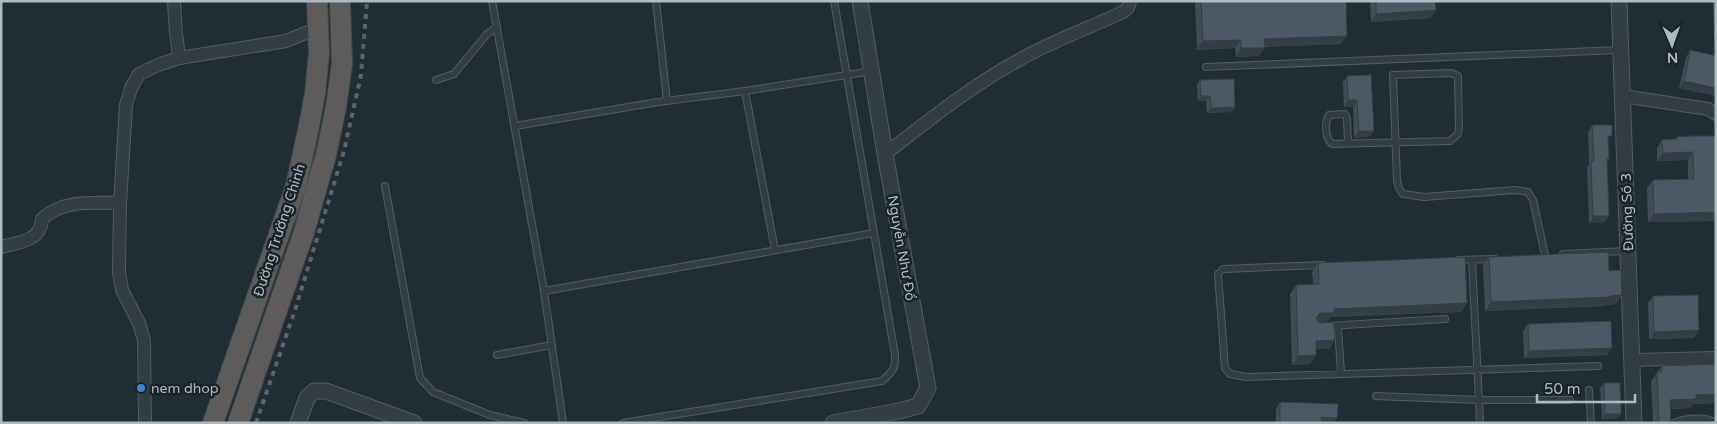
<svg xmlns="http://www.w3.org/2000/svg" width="1717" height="424" font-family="'Varela Round',sans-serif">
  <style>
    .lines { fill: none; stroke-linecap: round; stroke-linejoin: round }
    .service-casing { stroke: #515c62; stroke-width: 8 }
    .minor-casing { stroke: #515c62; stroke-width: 14 }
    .tertiary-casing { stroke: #515c62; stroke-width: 17 }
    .trunk-casing { stroke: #3e494e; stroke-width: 22 }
    .service { stroke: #333e44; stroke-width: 6 }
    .minor { stroke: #333e44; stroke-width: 12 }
    .tertiary { stroke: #333e44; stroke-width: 15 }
    .trunk { stroke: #5d5c5a; stroke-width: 20 }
    .rail { stroke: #57656d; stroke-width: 4; stroke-dasharray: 5 5; stroke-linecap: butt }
    .wall { fill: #404d54 }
    .shaded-wall { fill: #343f45 }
    .building { fill: #4b5a62; stroke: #343f45 }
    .shop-dot { fill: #3f7fe0; stroke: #192328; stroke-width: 2 }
    .labels { text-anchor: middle; stroke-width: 5; stroke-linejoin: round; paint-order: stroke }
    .street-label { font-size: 14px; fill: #adbac1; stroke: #192328 }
    .poi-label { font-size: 14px; fill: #adbac1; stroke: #192328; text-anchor: start }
  </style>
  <rect width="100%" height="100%" fill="#202d33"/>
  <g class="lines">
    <!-- service casing -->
    <g class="service-casing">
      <path id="service" d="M492 1 544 291 563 423
        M656 1 667 101
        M1206 67 1620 50
        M436 80 454 74 487 34 497 27
        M745 91 775 250
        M515 126 658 102 745 91 872 71
        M1348 143 1347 118 1345 114 1329 115C1324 124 1325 137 1332 144L1450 141 1458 134 1459 129 1458 76 1451 73 1393 75 1397 181 1399 188 1403 194 1424 197 1515 190 1528 192 1533 200 1545 255
        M385 186 420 378 433 392 490 415 524 423
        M1563 254 1628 251
        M1458 260 1495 259
        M1472 260 1480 423
        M1323 265 1223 269 1218 274 1225 368 1230 374 1246 377 1598 366
        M544 291 874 233
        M1327 326 1445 319
        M1338 326 1341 374
        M497 355 552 345
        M1589 390 1591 423
        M1376 396 1479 400H1570
        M623 423 882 381C892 372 896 369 895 355L834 1
        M1674 423C1684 418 1706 416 1715 423"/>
    </g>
    <!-- minor casing -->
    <g class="minor-casing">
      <path id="minor" d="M174 1 176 33 179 58
        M1623 96 1708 109 1716 114
        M885 154C928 121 971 86 1019 60 1052 41 1089 28 1123 12L1128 8 1130 1
        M1 247C20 242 41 241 42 219 63 199 93 203 120 203
        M1633 360 1716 358
        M145 423 144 340 139 323 122 290 119 272 120 203 126 105 131 88 139 74 158 65 179 58 286 41 318 28"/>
    </g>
    <!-- tertiary casing -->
    <g class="tertiary-casing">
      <path id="tertiary" d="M1619 1 1634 423
        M298 423 307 398 314 391H326L414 423
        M833 423 899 411 918 406 928 388 885 154 860 1"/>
    </g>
    <!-- trunk casing -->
    <g class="trunk-casing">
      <path id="trunk" d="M213 423 296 186 308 131 315 94 319 53 317 1
        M238 423 304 232 326 155 336 107 342 64 340 1"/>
    </g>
    <!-- service -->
    <use href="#service" class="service"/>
    <!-- minor -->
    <use href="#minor" class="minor"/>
    <!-- tertiary -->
    <use href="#tertiary" class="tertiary"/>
    <!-- trunk -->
    <use href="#trunk" class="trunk"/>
    <!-- rail -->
    <path class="rail" d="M256 423 295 310 344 151 361 75 367 1"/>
  </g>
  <!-- wall -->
  <path class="wall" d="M1195 1H1346L1341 44 1265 47 1259 56 1236 57 1235 48 1197 50Z
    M1370 1H1435L1430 18 1371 22Z
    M1713 1H1716V39H1714Z
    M1690 50 1716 56V96L1679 88 1686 58Z
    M1347 76 1374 131 1369 137 1354 138 1353 107H1344L1343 82Z
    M1200 80 1232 112 1207 113 1206 101H1198L1197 85Z
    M1592 125 1608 141 1609 159 1607 162 1609 216 1604 222 1589 223 1587 168 1589 164 1588 132Z
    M1693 136 1716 221 1648 222 1647 188 1653 180 1688 179V160L1657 161V148L1662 140 1676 139 1677 137Z
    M1489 257 1609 271 1622 295 1616 304 1605 305 1604 306 1485 311 1483 266Z
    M1318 263 1467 303 1461 312 1330 317 1328 321 1319 322 1335 340 1329 349H1316L1310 364 1292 365 1290 294 1296 285 1313 284 1312 272Z
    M1653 296 1699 330 1694 338 1649 339 1648 303Z
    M1528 324 1607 355 1524 358 1523 331Z
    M1716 364V403L1693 404 1690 408 1671 409V423H1653L1651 381 1662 366Z
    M1604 383 1621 414 1618 418 1602 419 1600 388Z
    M1280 402 1333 423H1276V409Z"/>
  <!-- shaded-wall -->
  <path class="shaded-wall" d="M1436 10 1430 18 1371 22 1376 14Z
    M1347 36 1341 44 1258 47 1264 39Z
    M1241 40 1235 48 1197 50 1203 41Z
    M1241 48H1265L1259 56 1236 57Z
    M1684 81 1716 88V96L1679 88Z
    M1201 96H1210L1206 101H1198Z
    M1348 100H1357L1353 107H1344Z
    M1235 107 1232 112 1207 113 1211 108Z
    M1359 131H1374L1369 137 1354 138Z
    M1693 152 1688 160 1657 161 1663 153Z
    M1716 212V221L1648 222 1654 214Z
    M1593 216H1609L1604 222 1589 223Z
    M1622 295 1616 304 1605 305 1604 306 1485 311 1491 302Z
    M1467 303 1461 312 1330 317 1328 321 1314 322 1316 318 1320 313 1334 309Z
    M1699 330 1694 338 1649 339 1654 332Z
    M1335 340 1329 349H1310L1316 341Z
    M1612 348 1607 355 1524 358 1529 351Z
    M1316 355 1310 364 1292 365 1298 356Z
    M1716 394V403L1693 404 1690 408 1664 409 1670 400 1696 395Z
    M1605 414H1621L1618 418 1602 419Z
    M1321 417 1337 418 1333 423H1318Z"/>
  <!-- building -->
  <path class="building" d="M1201 1H1346L1347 36 1264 39 1265 48H1241V40L1203 41Z
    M1376 1H1435L1436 10 1376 14Z
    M1690 50 1716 56V88L1684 81Z
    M1371 75 1374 131H1359L1357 100H1348L1347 76Z
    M1234 79 1235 107 1211 108 1210 96H1201L1200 80Z
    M1592 125H1612V136H1608L1609 159H1607L1609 216H1593L1591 161H1594Z
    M1693 136H1716V212L1654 214 1653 180 1694 179 1693 152 1663 153 1662 140 1677 139V137Z
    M1608 252 1609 271 1621 270 1622 295 1610 296V297L1491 302 1489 257Z
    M1465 257 1467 303 1334 309V313H1320L1316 318 1319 323 1334 322 1335 340 1316 341V355L1298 356 1296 285 1319 284 1318 263Z
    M1698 295 1699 330 1654 332 1653 296Z
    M1611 321 1612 348 1529 351 1528 324Z
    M1716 364V394L1696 395V399L1670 400 1671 423H1659L1657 372H1662V366Z
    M1604 383H1620L1621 414H1605Z
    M1280 402 1338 404 1337 418 1321 417V423H1280Z"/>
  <!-- markers -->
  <circle class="shop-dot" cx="141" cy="388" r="5"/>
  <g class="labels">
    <!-- street labels -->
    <g class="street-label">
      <text transform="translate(1627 212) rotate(-92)" y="5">Đường Số 3</text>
      <text transform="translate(279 230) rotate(-72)" y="5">Đường Trường Chinh</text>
      <text transform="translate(902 248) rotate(80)" y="5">Nguyễn Như Đổ</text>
    </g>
    <!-- poi labels -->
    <g class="poi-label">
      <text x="151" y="393">nem dhop</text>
    </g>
  </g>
  <!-- border -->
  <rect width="1717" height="424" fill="none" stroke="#adbac1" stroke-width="5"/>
  <!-- north arrow -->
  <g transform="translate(1672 45) rotate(178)" stroke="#192328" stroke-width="4" paint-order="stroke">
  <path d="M0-4L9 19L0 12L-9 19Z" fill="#adbac1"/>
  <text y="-8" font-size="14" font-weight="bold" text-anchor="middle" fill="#adbac1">N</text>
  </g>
  <!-- scale -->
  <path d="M1537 394v8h98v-8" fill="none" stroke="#adbac1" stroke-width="2.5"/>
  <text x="1544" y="394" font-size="15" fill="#adbac1" stroke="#192328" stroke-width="4" paint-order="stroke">50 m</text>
</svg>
